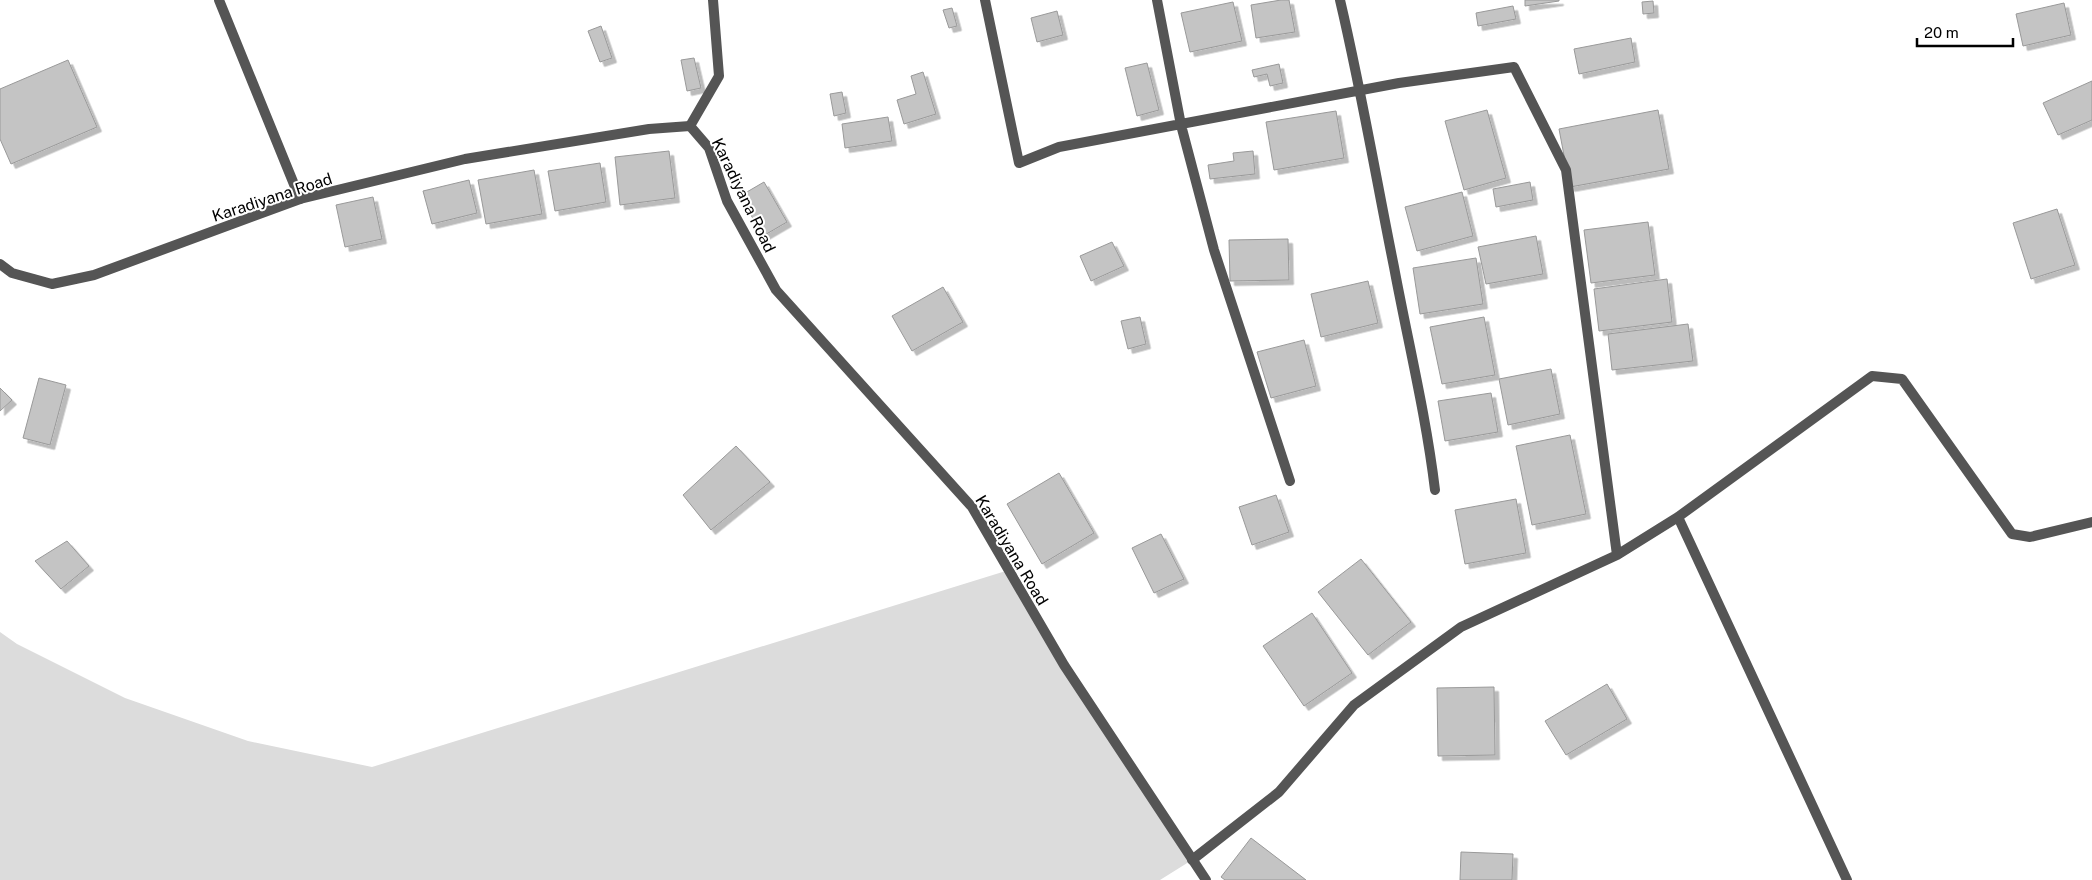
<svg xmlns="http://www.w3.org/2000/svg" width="2092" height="880" font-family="'Public Sans',sans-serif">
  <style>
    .green { fill: #dcdcdc }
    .building { fill: #c4c4c4; stroke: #999; filter: url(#shadow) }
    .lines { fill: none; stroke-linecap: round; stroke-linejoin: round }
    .minor { stroke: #555; stroke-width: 10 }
    .tertiary { stroke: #555; stroke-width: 10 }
    .labels { text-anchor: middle; stroke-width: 4; stroke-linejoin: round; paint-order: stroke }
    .street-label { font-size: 16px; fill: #000; stroke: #fff }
  </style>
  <defs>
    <filter id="shadow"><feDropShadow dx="4.5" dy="4.5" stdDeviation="0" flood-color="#0004"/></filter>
  </defs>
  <rect width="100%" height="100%" fill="#fff"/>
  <!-- green -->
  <path class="green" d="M1009 570 1192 860 1160 880H0V632L17 644 125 698 248 741 372 767Z"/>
  <!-- building -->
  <path class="building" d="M1281 0H1289L1295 32 1256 38 1251 5Z
    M1525 0H1559V1L1525 6Z
    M1653 1 1654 13 1643 14 1642 2Z
    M1233 2 1242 41 1190 52 1181 13Z
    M2064 3 2071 35 2023 46 2016 14Z
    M1513 6 1516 19 1478 26 1476 13Z
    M952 8 957 26 949 28 943 10Z
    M1057 11 1063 35 1037 42 1031 18Z
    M601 26 612 58 600 62 588 31Z
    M1631 38 1635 62 1579 74 1574 49Z
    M694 58 701 88 687 91 681 60Z
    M68 60 97 127 11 164 0 139V89Z
    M1147 63 1159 110 1137 116 1125 68Z
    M1279 64 1283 83 1270 86 1267 74 1254 77 1252 70Z
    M923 72 936 114 904 124 897 100 916 94 911 76Z
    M2092 81V120L2058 135 2043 103Z
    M842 92 846 113 834 116 830 94Z
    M1487 110 1506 178 1464 190 1445 121Z
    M1658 110 1669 169 1570 187 1559 129Z
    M1336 111 1344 158 1274 170 1266 122Z
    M888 117 892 141 845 148 842 124Z
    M669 151 675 198 620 205 615 157Z
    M1253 151 1255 174 1210 179 1208 165 1234 161 1233 153Z
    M600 163 606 202 555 211 548 171Z
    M534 170 542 214 486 224 478 180Z
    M469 180 477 213 432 224 423 191Z
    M764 182 787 222 763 236 740 196Z
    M1530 182 1533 200 1496 207 1493 189Z
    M1462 192 1473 236 1417 251 1405 207Z
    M373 197 382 239 345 247 336 205Z
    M2057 209 2075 265 2031 279 2013 223Z
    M1648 222 1655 275 1591 283 1584 230Z
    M1536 236 1543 274 1486 284 1478 247Z
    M1288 239 1289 280 1230 281 1229 240Z
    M1112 242 1124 266 1091 281 1080 256Z
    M1476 258 1483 304 1420 314 1413 268Z
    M1667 279 1672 322 1599 331 1594 289Z
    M1368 281 1378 323 1321 337 1311 294Z
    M943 287 963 322 912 351 892 316Z
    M1140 317 1146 344 1128 349 1121 321Z
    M1484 317 1495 375 1442 384 1430 327Z
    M1688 324 1693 361 1612 370 1608 334Z
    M1304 340 1316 386 1271 398 1257 352Z
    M1551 369 1560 414 1508 425 1499 379Z
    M39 378 66 385 50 445 23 438Z
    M0 388 12 400 0 411Z
    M1491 393 1498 432 1445 441 1438 401Z
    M1570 435 1586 514 1532 525 1516 446Z
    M736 446 770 482 711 530 683 495Z
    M1059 473 1094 533 1042 564 1007 504Z
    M1276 495 1289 532 1252 545 1239 507Z
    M1516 499 1526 553 1465 564 1455 510Z
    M1161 534 1184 579 1154 593 1132 548Z
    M67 541 89 566 61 589 35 561Z
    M1361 559 1411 622 1368 655 1318 592Z
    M1312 613 1352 673 1304 706 1263 646Z
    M1607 684 1627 719 1566 755 1545 721Z
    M1494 687 1495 755 1438 756 1437 688Z
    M1251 838 1306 880H1225L1221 877Z
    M1461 852 1513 854 1512 880H1460Z"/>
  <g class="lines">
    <!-- minor -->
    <path class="minor" d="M219 0 300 199
      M985 0 1019 163 1059 147 1399 83 1514 67 1566 170 1617 555
      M1157 0 1181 125 1214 250 1290 481
      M1340 0C1361 89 1376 178 1394 267 1408 342 1426 415 1435 490
      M690 126 719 76 713 0
      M1678 517 1847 880
      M1192 860 1279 792 1354 705 1461 627 1617 555 1678 517 1872 376 1902 379 2012 534 2030 537 2092 522"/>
    <!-- tertiary -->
    <path class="tertiary" d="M0 264 12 273 52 284 94 275 300 199 465 159 649 129 690 126 709 148 727 201 776 290 972 507 1064 665 1206 880"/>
  </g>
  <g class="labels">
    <!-- street labels -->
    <g class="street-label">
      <text transform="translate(744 195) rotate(64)" y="6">Karadiyana Road</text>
      <text transform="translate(272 197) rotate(-18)" y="6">Karadiyana Road</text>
      <text transform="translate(1012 550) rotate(59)" y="6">Karadiyana Road</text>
    </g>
  </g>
  <!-- scale -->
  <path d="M1917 38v8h96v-8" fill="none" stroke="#000000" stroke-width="2.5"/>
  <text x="1924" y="38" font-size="15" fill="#000000" stroke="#ffffff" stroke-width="4" paint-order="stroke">20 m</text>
</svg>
